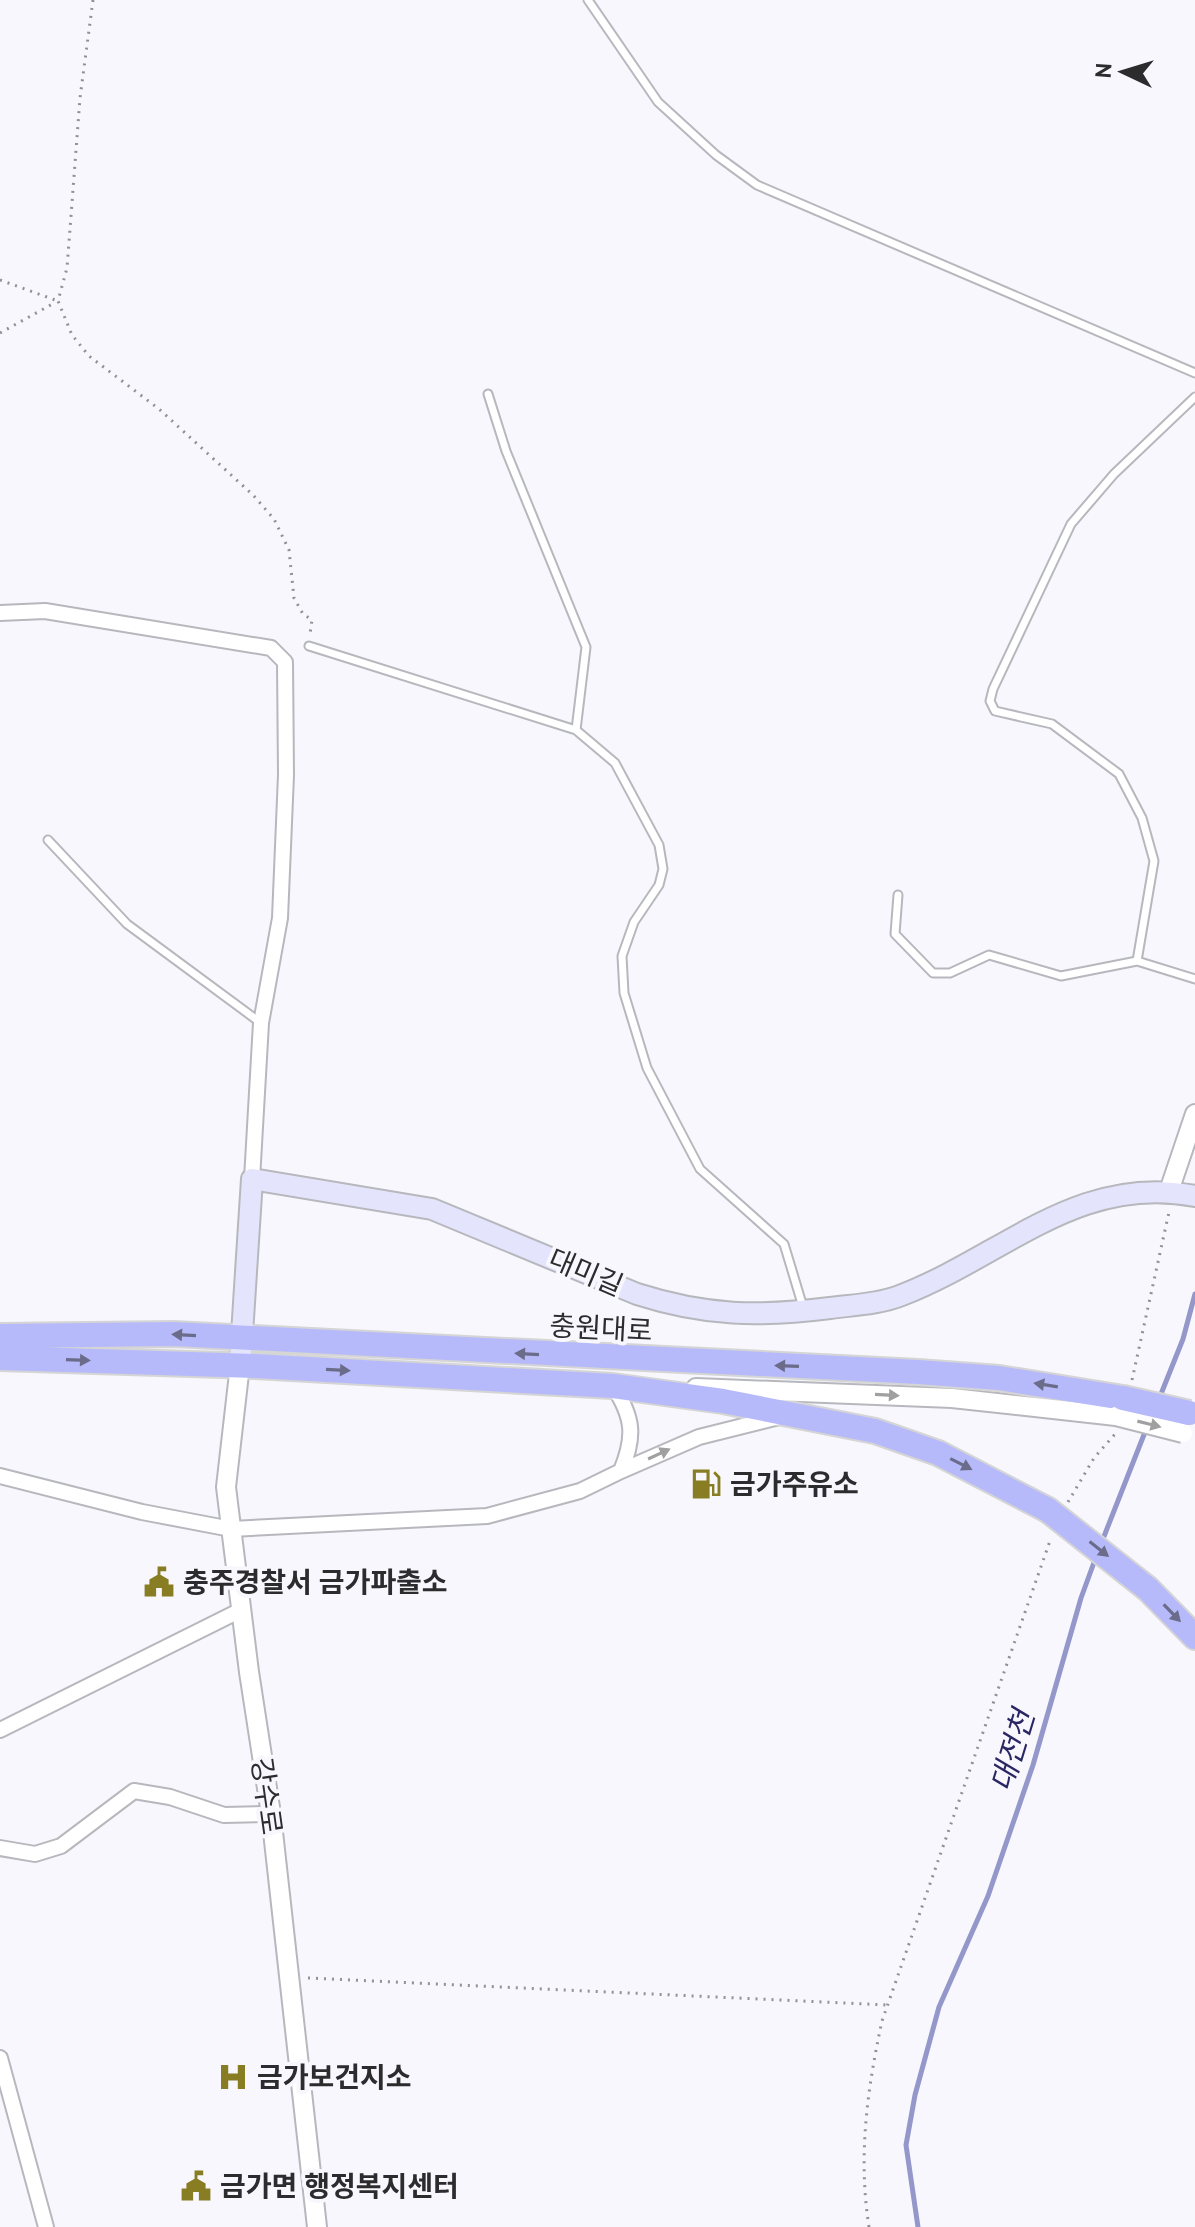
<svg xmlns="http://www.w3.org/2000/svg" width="1195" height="2227" font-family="Overpass,'Noto Sans KR',sans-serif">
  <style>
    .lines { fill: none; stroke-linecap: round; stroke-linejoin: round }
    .stream { stroke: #9397ca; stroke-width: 5 }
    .service-casing { stroke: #b7b8bd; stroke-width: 11 }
    .minor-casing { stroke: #b7b8bd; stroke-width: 18 }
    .tertiary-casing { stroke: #b7b8bd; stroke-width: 22 }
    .secondary-casing { stroke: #b7b8bd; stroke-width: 24 }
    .trunk-casing { stroke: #d5d5d5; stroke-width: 28 }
    .path { stroke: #919195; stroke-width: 3; stroke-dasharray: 2 6; stroke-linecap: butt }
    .service { stroke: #fff; stroke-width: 7 }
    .minor { stroke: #fff; stroke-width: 14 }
    .tertiary { stroke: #fff; stroke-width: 18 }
    .secondary { stroke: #e4e5fd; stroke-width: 20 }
    .trunk { stroke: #b7bafa; stroke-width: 24 }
    .tertiary-bridge-casing { stroke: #b7b8bd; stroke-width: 22; stroke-linecap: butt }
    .trunk-bridge-casing { stroke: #d5d5d5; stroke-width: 28; stroke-linecap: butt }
    .tertiary-bridge { stroke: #fff; stroke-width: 18 }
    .trunk-bridge { stroke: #b7bafa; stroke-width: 24 }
    .oneway { fill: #6b6c8a }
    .oneway2 { fill: #a0a0a1 }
    .labels { text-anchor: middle; stroke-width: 8; stroke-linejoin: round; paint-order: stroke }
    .street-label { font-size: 28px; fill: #2c2c2e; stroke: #f7f7fd }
    .poi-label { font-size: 28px; font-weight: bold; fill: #2c2c2e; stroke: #f7f7fd; text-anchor: start }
    .water-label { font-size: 30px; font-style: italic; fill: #2a2664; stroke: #f7f7fd }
  </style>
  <rect width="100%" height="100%" fill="#f7f7fd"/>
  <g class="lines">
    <!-- stream -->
    <path class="stream" d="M1159 1399 1183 1339 1195 1294
      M1101 1544 1147 1427
      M918 2227 906 2145 915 2095 939 2007 988 1896 1033 1765 1081 1598 1096 1557"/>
    <!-- service casing -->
    <g class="service-casing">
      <path id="service" d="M588 0 658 102 716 155 757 185 1195 373
        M488 394 506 451 586 647 576 730
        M309 646 576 730 615 763 659 845 663 869 659 885 634 922 622 956 624 993 647 1068 700 1169 784 1244 803 1307
        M48 840 127 924 261 1023
        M898 895 895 934 933 973H950L989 955 1061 976 1137 961 1195 979
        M1137 961 1154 861 1142 818 1119 774 1052 724 995 711 990 701 993 689 1071 524 1114 474 1195 397"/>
    </g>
    <!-- minor casing -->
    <g class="minor-casing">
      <path id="minor" d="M0 613 45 611 271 648 285 662 286 775 280 918 261 1023 252 1179
        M613 1386C634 1418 635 1437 621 1471L699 1437 779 1417
        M0 1476 142 1512 231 1529 487 1516 580 1491 621 1471
        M0 1730 241 1610
        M0 1848 35 1854 61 1846 134 1791 170 1797 224 1815 271 1814
        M0 2058 46 2227"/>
    </g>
    <!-- tertiary casing -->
    <g class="tertiary-casing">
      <path id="tertiary" d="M1169 1191 1195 1114
        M240 1365 226 1487 249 1672 271 1814 317 2227
        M696 1388 952 1398 1116 1416"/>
    </g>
    <!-- secondary casing -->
    <g class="secondary-casing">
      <path id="secondary" d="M240 1365 252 1179 432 1209 637 1294C706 1316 759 1317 830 1308 853 1305 880 1304 902 1295 1003 1256 1079 1173 1195 1196"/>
    </g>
    <!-- trunk casing -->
    <g class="trunk-casing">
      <path id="trunk" d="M0 1336 174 1334 918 1372 999 1378 1123 1398
        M0 1358 255 1366 613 1386 723 1401 875 1431 938 1453 1048 1510
        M1148 1589 1195 1637"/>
    </g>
    <!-- path -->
    <path class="path" d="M93 0 80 98 67 268 58 301 72 335 89 356 159 409 253 495 274 519 289 550 294 598 303 614 312 620 310 634
      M0 280 58 301
      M0 333 56 302
      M1132 1380 1169 1212
      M1068 1502 1094 1458 1116 1433
      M308 1978 887 2005
      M869 2227C858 2157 867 2090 882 2021L1051 1538"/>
    <!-- service -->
    <use href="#service" class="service"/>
    <!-- minor -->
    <use href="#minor" class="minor"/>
    <!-- tertiary -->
    <use href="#tertiary" class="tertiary"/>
    <!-- secondary -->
    <use href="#secondary" class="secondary"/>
    <!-- trunk -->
    <use href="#trunk" class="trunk"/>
    <!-- tertiary-bridge casing -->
    <g class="tertiary-bridge-casing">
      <path id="tertiary-bridge" d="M1116 1416 1183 1433"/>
    </g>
    <!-- trunk-bridge casing -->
    <g class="trunk-bridge-casing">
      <path id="trunk-bridge" d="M1123 1398 1189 1413
        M1048 1510 1148 1589"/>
    </g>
    <!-- tertiary-bridge -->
    <use href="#tertiary-bridge" class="tertiary-bridge"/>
    <!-- trunk-bridge -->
    <use href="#trunk-bridge" class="trunk-bridge"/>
  </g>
  <!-- one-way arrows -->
  <defs><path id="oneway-solid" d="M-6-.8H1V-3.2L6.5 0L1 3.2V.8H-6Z" transform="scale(2)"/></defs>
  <g class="oneway">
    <use href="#oneway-solid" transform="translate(184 1335) rotate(-177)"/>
    <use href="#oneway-solid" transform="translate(527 1354) rotate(-177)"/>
    <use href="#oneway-solid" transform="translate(78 1360) rotate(2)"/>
    <use href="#oneway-solid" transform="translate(787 1366) rotate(-178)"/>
    <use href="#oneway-solid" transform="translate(338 1370) rotate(3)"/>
    <use href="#oneway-solid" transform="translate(1046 1385) rotate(-171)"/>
    <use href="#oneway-solid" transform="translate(961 1464) rotate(27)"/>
    <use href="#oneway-solid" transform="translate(1099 1549) rotate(38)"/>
    <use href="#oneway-solid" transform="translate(1172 1613) rotate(46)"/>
  </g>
  <g class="oneway2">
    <use href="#oneway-solid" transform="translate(887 1395) rotate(3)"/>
    <use href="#oneway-solid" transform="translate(1149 1424) rotate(14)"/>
    <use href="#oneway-solid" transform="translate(659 1454) rotate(-25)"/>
  </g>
  <!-- icons -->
  <defs>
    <g id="fuel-bare" transform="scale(2.4)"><path d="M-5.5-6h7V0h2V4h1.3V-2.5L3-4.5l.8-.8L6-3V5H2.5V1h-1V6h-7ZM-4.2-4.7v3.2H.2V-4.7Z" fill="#897d23" stroke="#f7f7fd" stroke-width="2.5" paint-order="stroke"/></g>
    <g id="civic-bare" transform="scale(2.4)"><path d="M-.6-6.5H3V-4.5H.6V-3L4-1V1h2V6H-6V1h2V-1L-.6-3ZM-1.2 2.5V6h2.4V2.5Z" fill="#897d23" stroke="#f7f7fd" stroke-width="2.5" paint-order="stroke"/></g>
    <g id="hospital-bare" transform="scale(2.4)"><path d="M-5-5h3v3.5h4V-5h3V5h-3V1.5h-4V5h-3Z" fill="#897d23" stroke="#f7f7fd" stroke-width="2.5" paint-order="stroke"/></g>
  </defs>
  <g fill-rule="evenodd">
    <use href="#fuel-bare" x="706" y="1484"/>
    <use href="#civic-bare" x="159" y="1582"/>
    <use href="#hospital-bare" x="233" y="2077"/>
    <use href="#civic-bare" x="196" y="2186"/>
  </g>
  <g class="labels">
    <!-- street labels -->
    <g class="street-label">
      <text transform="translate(586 1272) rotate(23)" y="10">대미길</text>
      <text transform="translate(601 1328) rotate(3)" y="10">충원대로</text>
      <text transform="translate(267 1796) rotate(82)" y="10">강수로</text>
    </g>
    <!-- poi labels -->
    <g class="poi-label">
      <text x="730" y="1494">금가주유소</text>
      <text x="183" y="1592">충주경찰서 금가파출소</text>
      <text x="257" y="2087">금가보건지소</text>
      <text x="220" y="2196">금가면 행정복지센터</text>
    </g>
    <!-- water labels -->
    <g class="water-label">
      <text transform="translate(1013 1751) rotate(-73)" y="10">대전천</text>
    </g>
  </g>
  <!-- north arrow -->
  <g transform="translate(1123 72) rotate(274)" stroke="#f7f7fd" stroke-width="6" paint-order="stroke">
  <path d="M0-6L14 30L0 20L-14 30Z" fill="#2c2c2e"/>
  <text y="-12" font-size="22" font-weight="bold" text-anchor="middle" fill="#2c2c2e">N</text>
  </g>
</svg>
